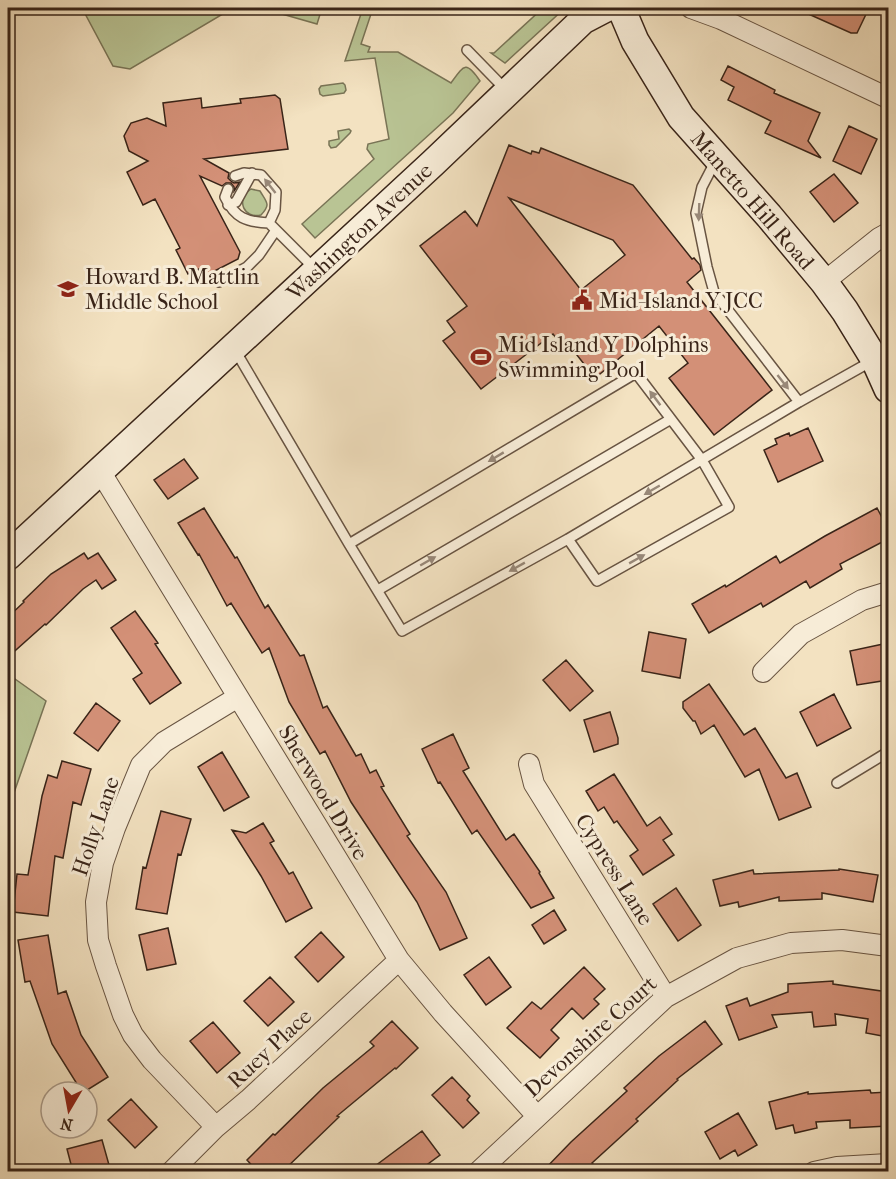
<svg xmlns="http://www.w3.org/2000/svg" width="896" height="1179" font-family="'IM FELL French Canon',serif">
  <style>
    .green { fill: #b9c494; stroke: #797456; stroke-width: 1.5 }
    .building { fill: #d39077; stroke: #392418; stroke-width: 1.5; fill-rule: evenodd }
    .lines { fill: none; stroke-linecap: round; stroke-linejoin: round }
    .lane-casing { stroke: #685442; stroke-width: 12 }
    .street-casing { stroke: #685442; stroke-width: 22 }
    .secondary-casing { stroke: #392418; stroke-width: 30 }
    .lane { stroke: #f7ecd7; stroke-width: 9 }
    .street { stroke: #f7ecd7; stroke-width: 20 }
    .secondary { stroke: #f7ecd7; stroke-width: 27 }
    .oneway { fill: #988878 }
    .labels { text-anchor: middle; stroke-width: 6; stroke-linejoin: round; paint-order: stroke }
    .street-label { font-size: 22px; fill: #392418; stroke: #f7ecd7 }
    .poi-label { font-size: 22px; fill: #392418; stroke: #f7ecd7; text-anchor: start }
  </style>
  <rect width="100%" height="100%" fill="#f3e2c1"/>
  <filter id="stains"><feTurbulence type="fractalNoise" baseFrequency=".00333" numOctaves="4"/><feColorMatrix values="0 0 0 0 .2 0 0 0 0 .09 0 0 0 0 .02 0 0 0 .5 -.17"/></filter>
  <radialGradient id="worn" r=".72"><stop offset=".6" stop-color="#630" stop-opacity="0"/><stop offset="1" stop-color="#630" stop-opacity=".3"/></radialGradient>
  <!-- green -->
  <path class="green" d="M82 8H233L130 69 113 66Z
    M261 8H322L317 24Z
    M363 8H373L361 44 370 47 368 52H398L451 83C464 65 466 60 480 81L453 113 315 238 302 224 374 159 367 149 368 144 389 139 375 58 345 61Z
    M543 8H565L505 63 491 53H494Z
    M343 83 345 85 346 90 344 93 323 96 320 94 319 89 321 86Z
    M349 129 351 131 350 133 336 147 331 148 329 145V141L339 139 338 131Z
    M251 189 260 191C267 203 271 204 261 215 244 219 235 200 251 189Z
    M8 674 46 701 8 810V673Z"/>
  <!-- building -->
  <path class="building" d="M795 8H869L857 33H851Z
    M728 66 775 90 774 93 820 113 808 141 821 158 765 133 771 121 728 100 734 87 721 80Z
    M275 95 280 99 288 149 204 159 229 173 228 178 231 181 234 183 240 182 234 191V187L231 183H226L222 186 200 176 240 252 238 259 203 277 199 269 188 274 176 250 180 248 155 199 143 205 127 172 148 161 129 151 124 136 131 123 147 118 166 126 163 103 201 98 202 108 241 103 240 99Z
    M849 126 877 139 861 174 833 161Z
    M509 145 531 154 532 151 539 153 541 148 633 185 692 259 694 258 700 265 701 270 687 282 772 390 714 435 669 378 688 363 659 326 595 378 562 336 557 339 553 334 481 389 443 341 455 332 447 321 467 306 420 246 465 211 477 226ZM509 198 613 240 625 255 581 290Z
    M834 174 858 203 834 222 810 192Z
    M808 428 823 461 778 482 764 450 777 444 775 439 789 433 790 436Z
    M184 459 198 478 168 499 154 480Z
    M204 508 235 558 237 557 265 608 268 605 300 656 304 655 323 708 327 706 356 756 361 754 370 773 376 770 384 786 381 787 410 834 407 836 446 892 467 938 440 950 417 902 351 802 325 751 320 754 289 702 269 648 262 653 231 603 227 606 199 554 198 555 178 523Z
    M877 508 888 529V539L840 564 842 569 810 588 806 581 763 607 761 603 709 633 692 604 725 585 726 587 776 556 780 563 825 536Z
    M84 553 88 559 98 553 116 580 102 589 96 580 83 589 46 625 45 624 8 657V617L24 602 23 601 51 574Z
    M135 611 158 643 155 644 181 683 150 704 133 679 142 673 111 628Z
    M649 632 686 639 680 678 642 671Z
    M888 643V680L857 685 850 651Z
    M566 660 593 691 570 711 543 680Z
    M709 684 744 735 755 728 786 778 797 773 811 807 779 820 759 769 745 777 714 725 701 734 695 721H693L683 708V702Z
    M834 694 851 728 817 746 800 712Z
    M96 703 120 721 98 751 74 733Z
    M610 712 618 738V744L594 752 584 720Z
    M453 734 469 768 463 771 506 840 514 834 540 872 539 873 554 898 531 908 477 830 472 834 440 782 438 783 422 749Z
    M222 752 249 797 224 811 198 767Z
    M62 761 91 769 81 805 73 802 63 858 55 856 48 916 13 912 17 874 28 875 42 796 48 775 57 778Z
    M614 774 647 826 660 817 672 834 663 840 674 855 643 875 630 856 638 850 617 821 614 823 604 807 598 811 586 791Z
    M161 811 191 819 181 855 178 854 167 914 136 909 143 867 146 868Z
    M263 823 274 841 270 843 289 874 293 872 312 908 286 922 261 876 232 830 246 833Z
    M839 869 878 875 873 902 822 893V899L779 901V897L739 907 738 902 720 906 713 880 753 870 754 874 839 870Z
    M676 888 701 925 678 941 653 904Z
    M554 910 566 930 544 944 532 925Z
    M168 928 176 964 147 970 139 935Z
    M321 932 344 957 318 982 295 957Z
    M48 935 58 994 66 991 81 1035 108 1077 84 1092H82L52 1044 30 981 25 982 18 940Z
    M489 957 511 987 486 1005 464 975Z
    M584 967 605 989 594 999 599 1004 583 1019 572 1008 551 1030 559 1038 540 1058 507 1028 532 1002 541 1009Z
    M270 977 294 1002 268 1026 244 1001Z
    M833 981V984L888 992V1037L866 1033 868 1019 835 1014 836 1025 814 1027 812 1012 772 1015 777 1027 739 1040 726 1006 747 998 750 1006 788 992V984Z
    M392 1021 418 1048 396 1069 395 1068 337 1116 339 1117 282 1172H258L247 1160 273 1134 275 1135 323 1088 374 1046 370 1042Z
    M705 1021 722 1044 677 1079 678 1080 636 1119 638 1121 592 1163 601 1172H542L571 1142 627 1091 624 1088 659 1056Z
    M213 1022 240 1053 217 1073 190 1041Z
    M452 1077 470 1096 467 1100 479 1113 463 1128 432 1095Z
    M870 1090 871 1093 888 1092V1126L850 1128V1120L816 1122 817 1128 795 1133 793 1125 776 1129 769 1102 808 1092V1094Z
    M131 1099 157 1127 135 1148 108 1120Z
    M738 1113 757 1145 738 1156 735 1150 720 1159 705 1132Z
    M422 1131 440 1155 417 1172H367Z
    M102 1140 111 1172H73L67 1149Z"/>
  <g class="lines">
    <!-- lane casing -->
    <g class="lane-casing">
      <path id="lane" d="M467 50 506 90
        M716 160 702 187 696 213 707 267 714 292 799 402
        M235 176 244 173 261 175 276 192 275 210 269 223
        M228 189 225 197C235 218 246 222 269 223L315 269
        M228 205 236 202 252 173
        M219 282 247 267 259 255 276 230
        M235 350 349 544 402 631 568 539
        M349 544 636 373 702 460 729 507 597 581 568 539 799 402 872 361
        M378 590 671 419
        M837 783 888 752"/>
    </g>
    <!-- street casing -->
    <g class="street-casing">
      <path id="street" d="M691 8 721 19 888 98
        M824 282 879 238 888 233
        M100 471 399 960 443 1013 537 1116
        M763 672 801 634 862 600 888 592
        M529 764 534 784 666 997
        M216 1127 152 1060 133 1035 123 1015 106 966 98 940 96 902 103 863 115 828 141 765 164 742 238 697
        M171 1172 216 1127 248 1100 399 960
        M478 1172 666 997 737 958 791 943 842 940 888 946
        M814 1172 837 1167 888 1164"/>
    </g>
    <!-- secondary casing -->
    <g class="secondary-casing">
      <path id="secondary" d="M621 8 635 41 681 117 769 216 824 282 845 311 875 360 888 389
        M8 556 433 163 583 20 606 8"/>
    </g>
    <!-- lane -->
    <use href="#lane" class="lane"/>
    <!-- street -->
    <use href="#street" class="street"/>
    <!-- secondary -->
    <use href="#secondary" class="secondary"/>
  </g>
  <!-- one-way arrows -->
  <defs><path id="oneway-solid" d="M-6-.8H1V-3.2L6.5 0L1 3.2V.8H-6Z" transform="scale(1.5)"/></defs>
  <g class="oneway">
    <use href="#oneway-solid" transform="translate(270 186) rotate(-128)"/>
    <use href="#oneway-solid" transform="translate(699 212) rotate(92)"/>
    <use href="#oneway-solid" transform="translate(783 382) rotate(52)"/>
    <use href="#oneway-solid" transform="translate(655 398) rotate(-127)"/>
    <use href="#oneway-solid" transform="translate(496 457) rotate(149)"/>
    <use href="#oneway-solid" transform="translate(652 490) rotate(150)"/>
    <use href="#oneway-solid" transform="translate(637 559) rotate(-29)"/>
    <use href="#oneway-solid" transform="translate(428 561) rotate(-30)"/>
    <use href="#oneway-solid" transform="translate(517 567) rotate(151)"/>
  </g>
  <!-- icons -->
  <defs>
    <g id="school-bare" transform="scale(1.62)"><path d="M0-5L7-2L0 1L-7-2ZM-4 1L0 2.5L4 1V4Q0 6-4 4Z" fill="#8f2418" stroke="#f7ecd7" stroke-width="2.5" paint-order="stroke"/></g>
    <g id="civic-bare" transform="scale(1.62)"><path d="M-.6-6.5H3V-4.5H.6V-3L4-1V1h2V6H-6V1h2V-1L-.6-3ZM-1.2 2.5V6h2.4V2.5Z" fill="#8f2418" stroke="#f7ecd7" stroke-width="2.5" paint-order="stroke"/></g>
    <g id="stadium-bare" transform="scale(1.62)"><path d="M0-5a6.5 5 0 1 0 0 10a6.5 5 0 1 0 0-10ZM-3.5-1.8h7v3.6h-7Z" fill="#8f2418" stroke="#f7ecd7" stroke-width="2.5" paint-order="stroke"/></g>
  </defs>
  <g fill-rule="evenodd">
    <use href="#school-bare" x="68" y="289"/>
    <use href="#civic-bare" x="582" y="300"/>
    <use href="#stadium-bare" x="481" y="357"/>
  </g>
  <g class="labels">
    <!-- street labels -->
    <g class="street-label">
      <text transform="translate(753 200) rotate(49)" y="8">Manetto Hill Road</text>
      <text transform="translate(359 231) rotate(-43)" y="8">Washington Avenue</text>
      <text transform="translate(324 792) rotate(59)" y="8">Sherwood Drive</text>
      <text transform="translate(95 826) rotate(-71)" y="8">Holly Lane</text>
      <text transform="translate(615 869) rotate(58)" y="8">Cypress Lane</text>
      <text transform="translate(590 1036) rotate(-42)" y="8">Devonshire Court</text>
      <text transform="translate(269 1048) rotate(-43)" y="8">Ruey Place</text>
    </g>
    <!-- poi labels -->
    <g class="poi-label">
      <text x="85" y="284">Howard B. Mattlin<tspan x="85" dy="25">Middle School</tspan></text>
      <text x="599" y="308">Mid-Island Y JCC</text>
      <text x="498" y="352">Mid Island Y Dolphins<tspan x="498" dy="25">Swimming Pool</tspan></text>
    </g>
  </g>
  <!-- margin -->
  <rect width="896" height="1179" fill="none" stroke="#f3e2c1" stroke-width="30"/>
  <rect x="9" y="9" width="878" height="1161" fill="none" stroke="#392418" stroke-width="3"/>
  <rect x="15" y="15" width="866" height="1149" fill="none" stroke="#392418" stroke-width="1.5"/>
  <!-- north arrow -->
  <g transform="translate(69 1110) rotate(190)"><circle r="28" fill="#f7ecd7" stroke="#ab9c8b" stroke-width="1.5"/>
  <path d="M0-4.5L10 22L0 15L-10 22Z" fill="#8f2418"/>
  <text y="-9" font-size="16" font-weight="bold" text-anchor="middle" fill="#392418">N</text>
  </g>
  <rect width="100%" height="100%" filter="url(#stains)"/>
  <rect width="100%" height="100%" fill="url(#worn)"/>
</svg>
